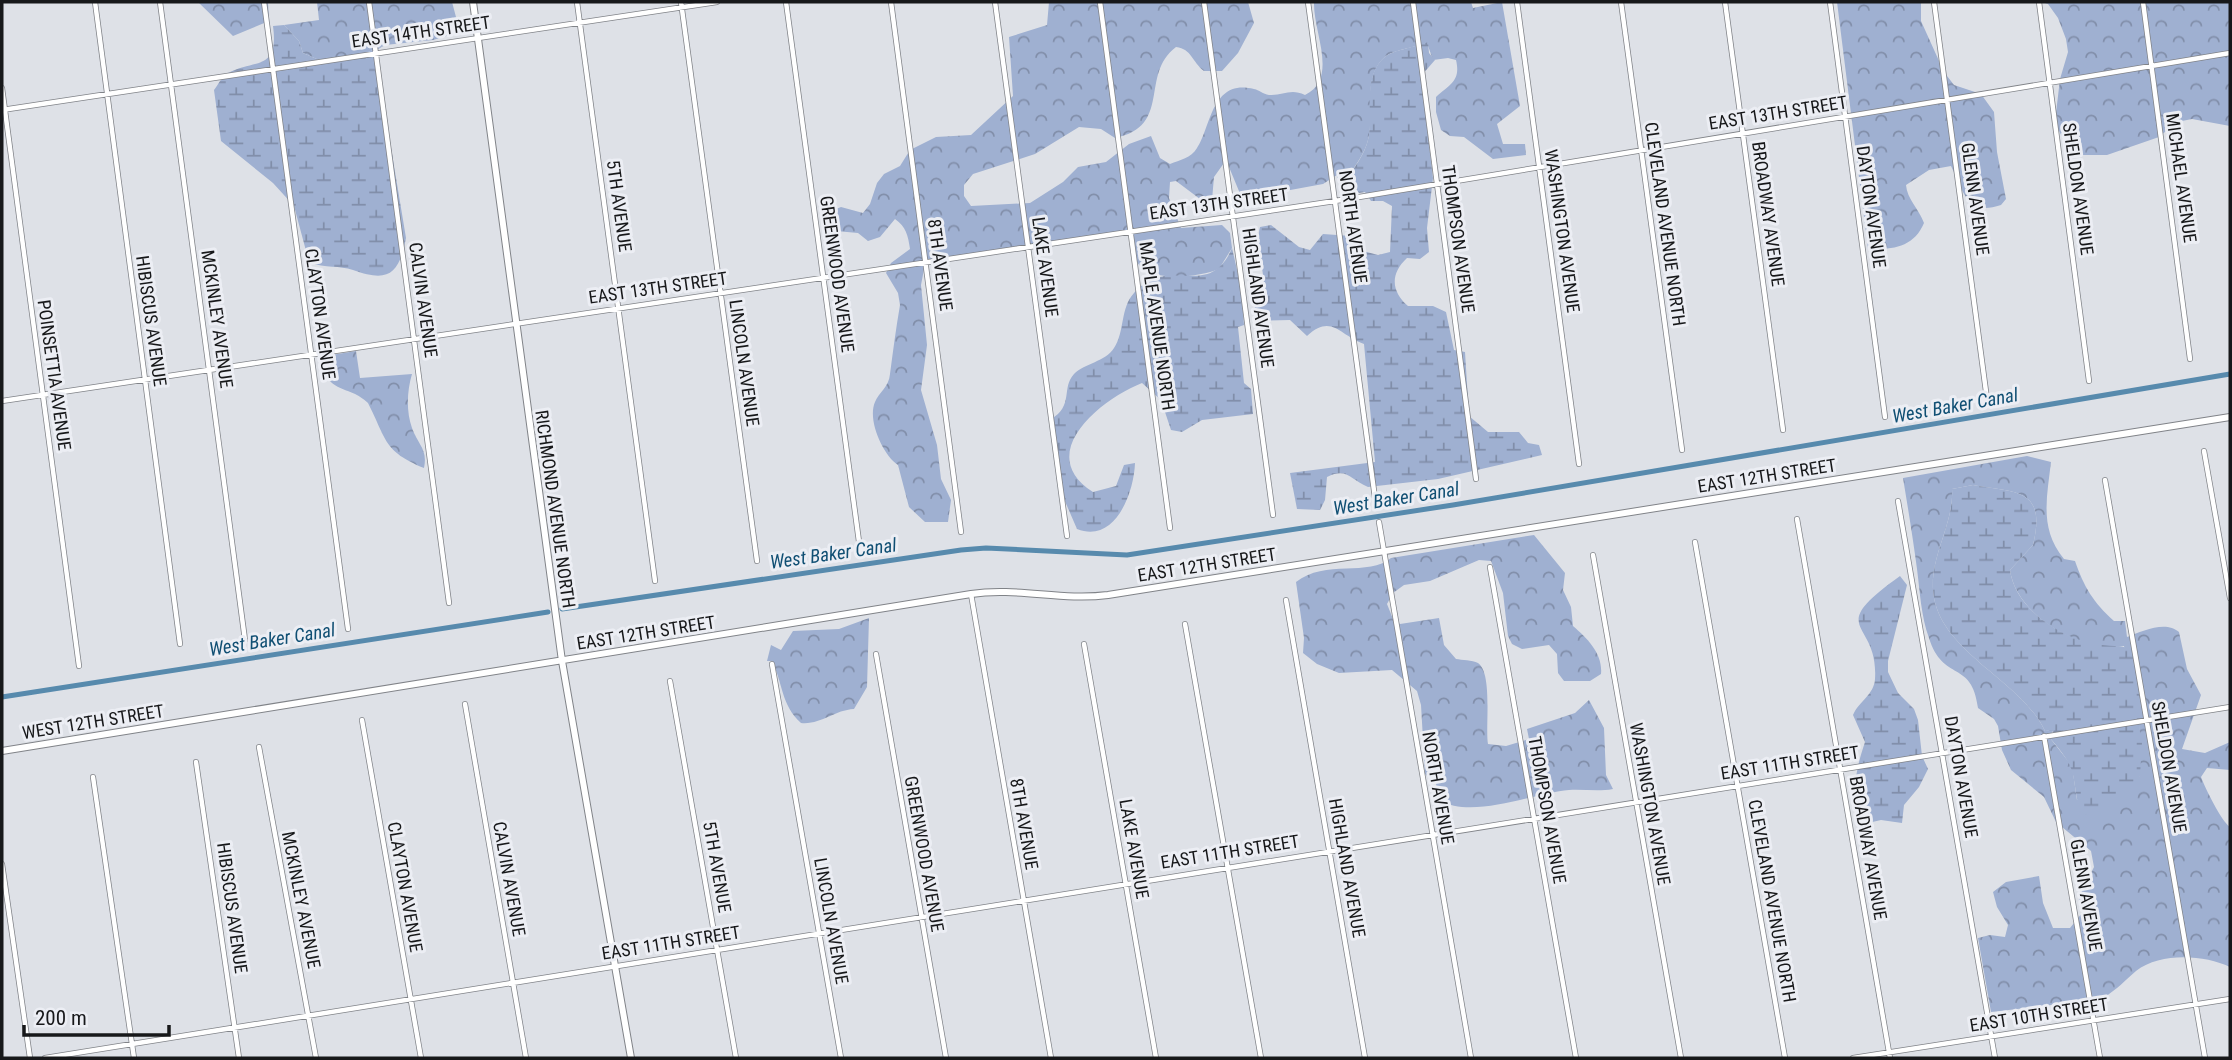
<svg xmlns="http://www.w3.org/2000/svg" width="2232" height="1060" font-family="'Roboto Condensed',sans-serif">
  <style>
    .forest { fill: url(#forest-crowns); fill-rule: evenodd }
    .wetland { fill: url(#wetland-marsh) }
    .lines { fill: none; stroke-linecap: round; stroke-linejoin: round }
    .canal { stroke: #578aad; stroke-width: 5 }
    .street-casing { stroke: #808388; stroke-width: 6 }
    .secondary-casing { stroke: #808388; stroke-width: 8 }
    .street { stroke: #fff; stroke-width: 4.5 }
    .secondary { stroke: #fff; stroke-width: 6 }
    .labels { text-anchor: middle; stroke-width: 6; stroke-linejoin: round; paint-order: stroke }
    .street-label { font-size: 18px; fill: #17181a; stroke: #eceef4 }
    .water-label { font-size: 19px; font-style: italic; fill: #104f73; stroke: #eceef4 }
  </style>
  <defs>
    <pattern id="forest-crowns" width="20" height="18" patternUnits="userSpaceOnUse" patternTransform="scale(1.75)"><rect width="20" height="18" fill="#9fb0d1"/><path d="M2 6a3 3 0 1 1 6 0M12 15a3 3 0 1 1 6 0" fill="none" stroke="#818ea9"/></pattern>
    <pattern id="wetland-marsh" width="20" height="14" patternUnits="userSpaceOnUse" patternTransform="scale(1.75)"><rect width="20" height="14" fill="#9fb0d1"/><path d="M1 5h8M5 5V1M11 12h8M15 12V8" fill="none" stroke="#818ea9"/></pattern>
  </defs>
  <rect width="100%" height="100%" fill="#dee1e7"/>
  <!-- forest -->
  <path class="forest" d="M198 2H268L269 21 233 36Z
    M317 2H452L460 32 433 40 385 45 361 55 326 63 303 53 299 41 284 25 319 20Z
    M1049 2H1248L1254 23 1238 53 1222 71H1204C1192 62 1192 49 1176 47 1139 75 1173 126 1115 138L1101 129 1079 127 1035 154 973 174 964 185V196L971 206 1030 203 1063 182 1078 167 1106 162 1129 144 1151 136 1160 158 1170 164C1180 160 1191 158 1197 148 1211 128 1211 78 1254 89 1259 90 1263 94 1269 95 1283 96 1290 88 1305 95 1339 78 1313 33 1314 2H1471L1473 8 1502 2 1520 106 1497 124 1503 144H1525L1526 155 1493 159 1464 137 1450 136 1441 130 1436 112V97C1450 84 1461 81 1456 60L1448 58 1433 60 1427 43C1416 47 1394 50 1386 56 1361 76 1375 115 1368 140 1365 153 1354 168 1346 179H1338L1337 175 1323 184 1274 193C1264 204 1253 203 1241 196L1229 167 1224 163 1214 177 1212 200 1200 199 1176 181 1170 182 1169 198 1181 228 1222 225 1230 233 1232 248 1219 269C1200 277 1155 282 1140 266 1132 258 1132 245 1130 235L1120 233 925 264 921 285 927 345 921 390 937 445 941 479 951 500 948 522H925L909 507 898 465C883 455 867 420 875 402 879 392 889 387 890 374 893 351 896 328 900 305L898 293 886 273 891 263 910 249C908 235 906 227 895 219L880 237 868 241 858 233 836 231 828 222 831 211 841 207 863 213 870 204 877 183 884 174 900 166 910 150 936 137 971 135 1013 96 1009 37 1047 25Z
    M1837 2H1921V21L1944 72 1954 85 1981 94 1994 112 1997 152 2006 199 2001 205C1966 217 1964 191 1951 166L1929 170 1906 185C1907 199 1919 209 1924 223 1914 247 1893 250 1868 249Z
    M2042 2H2230V126L2192 119 2177 122 2159 137 2107 155H2080L2067 146 2058 129 2056 113 2060 79 2068 52 2066 39 2058 18 2048 4Z
    M356 351 360 378 412 374C407 391 406 411 412 428 418 445 428 449 424 468 383 451 387 440 368 403 349 384 327 396 319 357Z
    M2027 456 2051 462C2047 497 2039 529 2064 559L2075 561C2084 587 2093 602 2114 621H2125L2127 637C2142 631 2166 620 2179 632L2187 669 2201 695 2182 749 2205 753 2230 742V770L2207 768 2201 777C2205 788 2222 822 2230 827V967C2204 955 2161 952 2136 971 2123 982 2119 988 2103 998 2098 1002 2098 1005 2091 1007 2079 1009 2070 1003 2060 1004 2035 1007 2015 1009 1991 1012L1978 938 1990 935 2005 937 2008 925 1997 907 1993 892 2006 882 2039 876 2043 903 2053 928H2070L2082 913 2079 897 2094 867 2091 851 2056 822 2044 797 2011 770 2002 750 1998 726 1994 719 1978 708C1972 659 1943 683 1929 638 1921 616 1920 592 1917 569 1913 539 1908 508 1903 478ZM1973 485C2015 493 2047 487 2033 545L2010 570C2016 615 2080 653 2124 646L2139 724 2140 776 2077 800 2072 766 2050 738 2052 732 2060 728 2045 731C2021 679 1936 651 1933 589 1931 554 1954 523 1952 489Z
    M1534 535 1565 573 1563 590 1571 607 1573 626C1588 639 1603 654 1601 674L1590 681H1564L1558 673 1557 654 1549 645 1522 649 1512 644 1508 636 1503 593 1491 561 1479 560 1430 581 1404 585 1393 593 1387 604 1393 619 1400 624 1439 618 1444 645 1456 659C1462 660 1472 660 1478 663 1493 673 1485 728 1488 744L1506 746 1529 739 1527 729 1575 713 1589 700 1604 728 1606 775 1613 789C1598 792 1584 789 1569 790 1534 793 1471 820 1440 800L1436 784 1425 774 1421 705 1417 691 1392 670 1339 673 1317 664 1303 653 1304 638 1296 582C1325 559 1369 577 1391 558Z
    M869 618 867 687 854 709C834 710 821 725 801 723 781 705 783 683 772 661H767L771 645 781 650 793 631 839 629Z"/>
  <!-- wetland -->
  <path class="wetland" d="M284 25 299 41 303 53 326 63 361 55 385 45 375 51 406 238C399 274 389 283 353 270 339 265 326 269 309 262L294 206 273 183 221 141 214 90C218 85 222 76 228 73 255 59 279 71 273 26Z
    M1428 42 1429 53 1435 60 1421 76 1433 178 1427 228 1429 252 1420 259 1407 258C1390 274 1391 291 1408 306H1433L1446 312 1454 350 1465 352 1469 416 1488 432H1519L1528 443 1539 445 1542 455 1438 479 1368 487C1350 480 1348 467 1327 477L1325 500 1320 510 1297 509 1290 473 1375 462 1364 344C1340 336 1332 313 1307 336L1290 320 1256 321 1254 297 1262 296C1268 273 1254 251 1260 227L1271 225 1299 247 1310 250 1323 234 1351 236 1361 242 1363 251 1378 255 1390 252 1392 206 1383 201H1371L1365 192 1359 193 1346 179C1354 169 1365 153 1368 140 1374 115 1361 75 1386 56 1394 50 1416 47 1428 42Z
    M1232 248 1241 287 1244 325 1238 327 1244 383 1251 389 1253 414 1202 420 1182 432 1171 430 1161 400 1142 383C1101 399 1033 454 1093 492L1116 486 1124 465 1135 463C1134 493 1115 544 1077 529L1064 499 1051 419C1074 406 1061 388 1074 374 1085 363 1105 362 1114 348 1125 332 1120 308 1134 293 1169 253 1209 302 1232 248Z
    M1973 485C2015 493 2047 487 2033 545L2010 570C2015 608 2059 637 2095 644 2107 647 2122 644 2132 650L2143 715 2139 727 2142 742 2140 776 2135 786 2101 814 2090 816 2080 812C2070 771 2080 773 2050 738L2054 730 2045 731C2021 679 1936 651 1933 589 1931 554 1954 523 1952 489Z
    M1900 576 1907 585 1888 661V672L1898 693 1914 709 1918 720 1922 756 1928 769 1919 787 1904 805 1902 823 1881 820 1868 823C1848 798 1856 769 1865 742L1853 715C1859 701 1874 695 1875 679 1879 618 1822 632 1900 576Z"/>
  <g class="lines">
    <!-- canal -->
    <path class="canal" d="M562 609 961 550 986 548 1127 555 1453 505 2230 374
      M2 697 548 612"/>
    <!-- street casing -->
    <g class="street-casing">
      <path id="street" d="M95 2 180 644
        M160 2 245 640
        M264 2 348 629
        M369 2 449 603
        M577 2 655 581
        M681 2 757 561
        M786 2 860 549
        M891 2 961 532
        M995 2 1067 536
        M1100 2 1170 528
        M1204 2 1273 515
        M1308 2 1375 498
        M1413 2 1476 479
        M1517 2 1579 464
        M1621 2 1682 450
        M1725 2 1783 430
        M1830 2 1885 417
        M1934 2 1987 399
        M2039 2 2089 381
        M2143 2 2190 359
        M2 88 79 666
        M2 110 717 2
        M2 401 1335 201 2230 53
        M2204 451 2230 598
        M2105 480 2205 1058
        M1898 501 1995 1058
        M1797 519 1890 1058
        M1379 522 1471 1058
        M1695 542 1785 1058
        M1593 555 1681 1058
        M1490 567 1576 1058
        M971 594 1051 1058
        M1286 600 1365 1058
        M1185 624 1261 1058
        M1084 644 1156 1058
        M876 654 946 1058
        M772 664 841 1058
        M670 681 736 1058
        M465 704 526 1058
        M362 720 421 1058
        M2044 736 2100 1058
        M259 747 316 1058
        M196 762 239 1058
        M93 777 134 1058
        M2 864 30 1058
        M45 1058 2230 707
        M1853 1058 2230 999"/>
    </g>
    <!-- secondary casing -->
    <g class="secondary-casing">
      <path id="secondary" d="M473 2 562 661 631 1058
        M2 751 971 594C1017 587 1061 601 1108 595L2230 417"/>
    </g>
    <!-- street -->
    <use href="#street" class="street"/>
    <!-- secondary -->
    <use href="#secondary" class="secondary"/>
  </g>
  <g class="labels">
    <!-- street labels -->
    <g class="street-label">
      <text transform="translate(421 32) rotate(-8)" y="6">EAST 14TH STREET</text>
      <text transform="translate(1778 113) rotate(-9)" y="6">EAST 13TH STREET</text>
      <text transform="translate(2181 178) rotate(82)" y="6">MICHAEL AVENUE</text>
      <text transform="translate(2078 189) rotate(82)" y="6">SHELDON AVENUE</text>
      <text transform="translate(1975 199) rotate(82)" y="6">GLENN AVENUE</text>
      <text transform="translate(1219 204) rotate(-8)" y="6">EAST 13TH STREET</text>
      <text transform="translate(619 206) rotate(82)" y="6">5TH AVENUE</text>
      <text transform="translate(1871 207) rotate(82)" y="6">DAYTON AVENUE</text>
      <text transform="translate(1768 214) rotate(82)" y="6">BROADWAY AVENUE</text>
      <text transform="translate(1665 224) rotate(82)" y="6">CLEVELAND AVENUE NORTH</text>
      <text transform="translate(1353 227) rotate(82)" y="6">NORTH AVENUE</text>
      <text transform="translate(1562 231) rotate(82)" y="6">WASHINGTON AVENUE</text>
      <text transform="translate(1458 239) rotate(82)" y="6">THOMPSON AVENUE</text>
      <text transform="translate(940 265) rotate(82)" y="6">8TH AVENUE</text>
      <text transform="translate(1045 267) rotate(82)" y="6">LAKE AVENUE</text>
      <text transform="translate(837 274) rotate(82)" y="6">GREENWOOD AVENUE</text>
      <text transform="translate(658 288) rotate(-8)" y="6">EAST 13TH STREET</text>
      <text transform="translate(1258 298) rotate(82)" y="6">HIGHLAND AVENUE</text>
      <text transform="translate(423 300) rotate(82)" y="6">CALVIN AVENUE</text>
      <text transform="translate(320 314) rotate(82)" y="6">CLAYTON AVENUE</text>
      <text transform="translate(217 319) rotate(82)" y="6">MCKINLEY AVENUE</text>
      <text transform="translate(151 321) rotate(82)" y="6">HIBISCUS AVENUE</text>
      <text transform="translate(1157 326) rotate(82)" y="6">MAPLE AVENUE NORTH</text>
      <text transform="translate(744 363) rotate(82)" y="6">LINCOLN AVENUE</text>
      <text transform="translate(54 375) rotate(82)" y="6">POINSETTIA AVENUE</text>
      <text transform="translate(1767 476) rotate(-9)" y="6">EAST 12TH STREET</text>
      <text transform="translate(555 509) rotate(82)" y="6">RICHMOND AVENUE NORTH</text>
      <text transform="translate(1207 565) rotate(-9)" y="6">EAST 12TH STREET</text>
      <text transform="translate(646 633) rotate(-9)" y="6">EAST 12TH STREET</text>
      <text transform="translate(93 722) rotate(-9)" y="6">WEST 12TH STREET</text>
      <text transform="translate(1790 763) rotate(-9)" y="6">EAST 11TH STREET</text>
      <text transform="translate(2169 767) rotate(80)" y="6">SHELDON AVENUE</text>
      <text transform="translate(1961 777) rotate(80)" y="6">DAYTON AVENUE</text>
      <text transform="translate(1438 788) rotate(80)" y="6">NORTH AVENUE</text>
      <text transform="translate(1650 804) rotate(80)" y="6">WASHINGTON AVENUE</text>
      <text transform="translate(1547 810) rotate(80)" y="6">THOMPSON AVENUE</text>
      <text transform="translate(1024 824) rotate(80)" y="6">8TH AVENUE</text>
      <text transform="translate(1868 848) rotate(80)" y="6">BROADWAY AVENUE</text>
      <text transform="translate(1134 849) rotate(80)" y="6">LAKE AVENUE</text>
      <text transform="translate(1230 852) rotate(-9)" y="6">EAST 11TH STREET</text>
      <text transform="translate(924 854) rotate(80)" y="6">GREENWOOD AVENUE</text>
      <text transform="translate(717 867) rotate(80)" y="6">5TH AVENUE</text>
      <text transform="translate(1347 868) rotate(80)" y="6">HIGHLAND AVENUE</text>
      <text transform="translate(509 879) rotate(80)" y="6">CALVIN AVENUE</text>
      <text transform="translate(405 887) rotate(80)" y="6">CLAYTON AVENUE</text>
      <text transform="translate(2086 895) rotate(80)" y="6">GLENN AVENUE</text>
      <text transform="translate(301 900) rotate(79)" y="6">MCKINLEY AVENUE</text>
      <text transform="translate(1772 901) rotate(80)" y="6">CLEVELAND AVENUE NORTH</text>
      <text transform="translate(232 908) rotate(82)" y="6">HIBISCUS AVENUE</text>
      <text transform="translate(831 921) rotate(80)" y="6">LINCOLN AVENUE</text>
      <text transform="translate(671 943) rotate(-9)" y="6">EAST 11TH STREET</text>
      <text transform="translate(2039 1015) rotate(-9)" y="6">EAST 10TH STREET</text>
    </g>
    <!-- water labels -->
    <g class="water-label">
      <text transform="translate(1955 405) rotate(-10)" y="7">West Baker Canal</text>
      <text transform="translate(1396 498) rotate(-9)" y="7">West Baker Canal</text>
      <text transform="translate(833 553) rotate(-8)" y="7">West Baker Canal</text>
      <text transform="translate(272 639) rotate(-9)" y="7">West Baker Canal</text>
    </g>
  </g>
  <!-- border -->
  <rect width="2232" height="1060" fill="none" stroke="#17181a" stroke-width="7"/>
  <!-- scale -->
  <path d="M24 1025v10h145v-10" fill="none" stroke="#17181a" stroke-width="3.5"/>
  <text x="35" y="1025" font-size="21" fill="#17181a" stroke="#eceef4" stroke-width="5" paint-order="stroke">200 m</text>
</svg>
